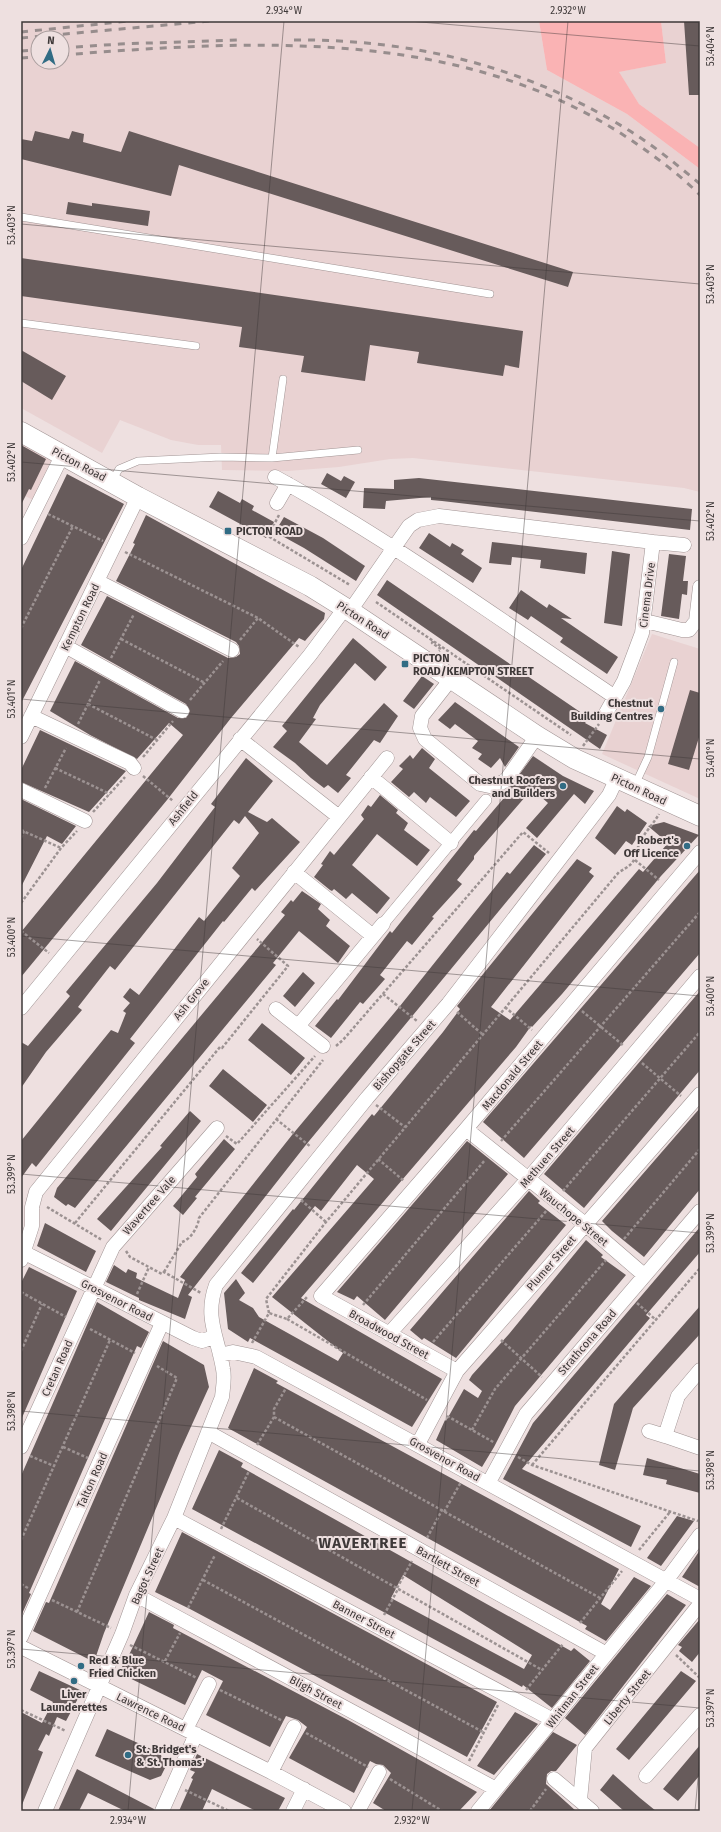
<svg xmlns="http://www.w3.org/2000/svg" width="721" height="1832" font-family="'Fira Sans',sans-serif">
  <style>
    .built { fill: #e9d2d2; fill-rule: evenodd }
    .green { fill: #fab3b4 }
    .building { fill: #675b5b; fill-rule: evenodd }
    .lines { fill: none; stroke-linecap: round; stroke-linejoin: round }
    .service-casing { stroke: #a19494; stroke-width: 8 }
    .pedestrian-casing { stroke: #a19494; stroke-width: 12 }
    .minor-casing { stroke: #a19494; stroke-width: 15 }
    .secondary-casing { stroke: #a19494; stroke-width: 21 }
    .path { stroke: #9c9292; stroke-width: 2.5; stroke-dasharray: 3 2; stroke-linecap: butt }
    .service { stroke: #fff; stroke-width: 7 }
    .pedestrian { stroke: #fff; stroke-width: 11 }
    .minor { stroke: #fff; stroke-width: 14 }
    .secondary { stroke: #fff; stroke-width: 20 }
    .rail { stroke: #978d8d; stroke-width: 3; stroke-dasharray: 7 7; stroke-linecap: butt }
    .ticks { fill: none; stroke: #3e3838; stroke-width: 1; stroke-opacity: 0.45 }
    .poi-dot { fill: #316c84; stroke: #eee0e0; stroke-width: 1.5 }
    .labels { text-anchor: middle; stroke-width: 4; stroke-linejoin: round; paint-order: stroke }
    .street-label { font-size: 11px; fill: #3e3838; stroke: #eee0e0 }
    .poi-label { font-size: 11px; font-weight: bold; fill: #3e3838; stroke: #eee0e0; text-anchor: start }
    .district-label { font-size: 15px; font-weight: bold; letter-spacing: 1px; fill: #3e3838; stroke: #eee0e0 }
    .neatline { fill: none; stroke: #3e3838; stroke-width: 1.5 }
    .ticks-label { font-size: 10px; text-anchor: middle; fill: #3e3838 }
  </style>
  <rect width="100%" height="100%" fill="#eee0e0"/>
  <!-- built -->
  <path class="built" d="M21 21H539L547 70 627 114 700 169V492L684 488 413 458 390 459 339 467 288 471 222 470 221 445H198L171 440 120 420 102 453 21 408ZM38 38H62V62H38Z
    M661 21H700V148L639 104 618 72 666 63Z
    M21 441 50 459 51 461 33 500 21 494Z
    M652 634 700 649V799L602 754Z"/>
  <!-- green -->
  <path class="green" d="M539 21H661L666 63 619 72 639 104 700 148V169L627 114 547 70Z"/>
  <!-- building -->
  <path class="building" d="M684 21H700V95H689Z
    M35 131 69 139 72 131 84 134 83 142 121 152 129 131 573 272 568 287 179 165 171 196 21 159V139L32 141Z
    M68 202 92 206V203L150 211 148 226 66 214Z
    M21 258 523 331 519 368 505 365 503 376 417 363 419 352 370 345 365 381 301 372 304 356 239 347 242 327 21 296Z
    M21 350 66 376 52 400 21 381Z
    M21 445 46 459 31 490 29 489 21 505Z
    M327 473 341 481 344 476 355 482 346 498 321 484Z
    M67 474 124 504 21 703V570Z
    M419 478 692 509 690 530 442 501 431 500V497L386 501 385 509 363 508 364 488 394 489V480Z
    M218 491 240 503 242 499 254 506 252 510 274 522 266 538 209 507Z
    M146 515 325 613 324 619 305 641 299 638 231 718 167 800 21 977V932L183 735 169 723 137 759 90 735 50 711 75 661 178 718H186L190 711 186 704 81 645 107 596 228 658 236 657 240 654 239 646 236 642 116 581 135 544 133 543Z
    M284 517 323 538 365 566 356 581 304 548 275 532Z
    M429 533 450 547 452 543 464 550 461 554 482 568 473 583 419 548Z
    M492 542 587 553 585 574 540 568 541 560 512 557 511 565 489 563Z
    M612 551 630 554 622 626 604 623Z
    M669 554 686 556 683 581H688L687 595 682 594 679 619 661 616Z
    M387 580 589 718 585 723 607 735 600 749 377 595Z
    M521 590 547 608 549 604 572 619 561 618 618 657 607 674 560 642 563 638 531 616 528 620 509 608Z
    M353 638 387 667 375 681 355 663 320 705 313 718 316 719 299 742 327 765 384 703 398 716 380 743 374 740 346 775 351 778 338 793 328 785 324 788 311 778 295 763 273 747 287 731 282 726Z
    M422 676 434 684 414 709 403 701Z
    M690 690 700 693V734L689 770 668 764Z
    M455 702 519 747 505 767 500 758 491 768 478 759 482 754 472 748 478 741 455 724 450 729 438 720Z
    M40 730 126 771 89 812 21 782V770Z
    M422 748 435 759 429 768 470 801 456 817 430 797 426 803 414 792 409 797 391 782 403 769 399 766 410 755 413 759Z
    M533 756 563 776 594 791 585 804 574 794 537 838 526 828 548 803 532 789 474 856V859L457 880 462 884 432 917 434 918 412 945 407 941 380 975 385 979 363 1004 360 1002 331 1038 315 1026 337 999 338 1000 390 931 392 933 474 830 476 831 509 792 507 791Z
    M246 758 273 781 248 812 267 822 272 818 300 842 255 891 252 888 224 922 223 921 130 1039 135 1043 36 1167 32 1163 21 1178V1141L111 1030 118 1033 126 1013 123 1011 130 1003 123 997 130 988 139 995 199 917 204 921 240 876 232 868 259 833 245 816 239 824 234 820 115 970 110 966 78 1007 82 1010 46 1052 21 1088V1042L28 1046 70 996 66 992 157 883 215 807 211 804Z
    M380 795 398 810 396 813 408 823 404 830 430 850 417 866 377 834 352 865 390 898 377 914 352 893 346 899 334 889 332 891 330 890 314 877 323 865 321 864 330 851 334 855 364 819 361 815 368 805 371 807Z
    M21 799 76 826 62 844 47 836 21 887Z
    M617 806 625 812 627 809 647 823 632 845 626 841 615 855 595 838Z
    M664 822 699 835 661 876 562 994 532 1027 531 1026 516 1047 301 1298 442 1379 412 1427 250 1338 248 1342 228 1329 224 1293 236 1279 245 1293 239 1300 253 1308 259 1317 338 1361 343 1353 272 1297 374 1179 357 1165 321 1211 315 1206 253 1283 241 1273 293 1209 294 1210 340 1153 372 1114 374 1116 443 1032 460 1009 457 1006 577 859 592 868 589 872 594 876 491 1007 510 1020 639 869 643 872 668 843 648 826Z
    M534 845 546 854 305 1146 188 1295 192 1297 185 1319 139 1300V1298L106 1282 114 1265 126 1273 128 1269 137 1273 136 1278 178 1298 185 1280 180 1277 186 1269 292 1135 400 1006 507 872 510 874Z
    M700 870V953L524 1158 483 1122Z
    M302 891 321 904 318 909 330 920 326 926 350 946 338 963 299 931 273 963 276 965 75 1208 68 1204 66 1206 54 1197 57 1188 285 915 281 912 291 900 293 902Z
    M303 972 315 983 295 1007 283 996Z
    M700 991V1070L584 1208 544 1174Z
    M262 1023 305 1058 291 1075 248 1040Z
    M223 1069 267 1105 253 1122 209 1086Z
    M700 1108V1189L644 1257 612 1231 602 1221Z
    M190 1111 201 1121 111 1231 97 1219 162 1147 160 1146Z
    M224 1139 235 1149 195 1197 197 1198 183 1215 173 1206 197 1177 195 1174Z
    M467 1141 508 1174 385 1320 357 1296 354 1300 337 1292Z
    M529 1191 540 1201 538 1203 566 1225 456 1358 424 1338 422 1340 410 1330Z
    M45 1223 96 1251 86 1272 37 1246Z
    M700 1227V1252L646 1315 650 1318 522 1469 641 1526 631 1547 503 1479 533 1423Z
    M586 1240 603 1255 601 1257 626 1275 515 1406 494 1447 482 1467 436 1440 445 1420 446 1421 464 1389 478 1398 482 1391 469 1380 472 1375 509 1334Z
    M29 1267 77 1291 21 1420V1283Z
    M97 1302 149 1332 141 1348 137 1346 29 1593 31 1594 21 1616V1476Z
    M700 1306V1334L633 1408 615 1470 599 1465 614 1404Z
    M163 1341 204 1365 209 1387 180 1451 104 1633 94 1662 33 1631 46 1602 49 1603Z
    M254 1368 278 1381 276 1383 619 1569 601 1604 610 1610 634 1577 651 1586 606 1641 585 1629 587 1626 228 1428Z
    M219 1450 243 1463 241 1467 571 1651 574 1648 590 1661 552 1708 523 1685 522 1687 508 1679 192 1509ZM403 1575 532 1655 524 1669 391 1598Z
    M647 1458 700 1474V1493L666 1484 667 1480 643 1475Z
    M677 1516 694 1521 661 1566 647 1558Z
    M182 1532 497 1702 467 1757 190 1609 155 1592Z
    M700 1550V1587L682 1577Z
    M667 1594 686 1605 585 1735 565 1718Z
    M149 1612 174 1625 173 1628 348 1720 477 1792 459 1811H386L373 1803 391 1773 383 1765 376 1764 370 1761 354 1793 289 1758 307 1727 298 1720 286 1716 270 1747 206 1715 223 1681 202 1670 185 1705 119 1673 128 1655H129Z
    M700 1619V1652L692 1662 679 1651 682 1647 678 1645Z
    M39 1671 82 1691 66 1721 57 1717 49 1736 46 1734 38 1750 43 1752 22 1805 21 1712 42 1723 53 1702 30 1690Z
    M681 1671 696 1681 629 1760 616 1749Z
    M515 1712 538 1724 494 1775 477 1766Z
    M107 1729 160 1753 166 1766 161 1776 150 1780 95 1756Z
    M553 1732 577 1745 556 1771H551L547 1774 546 1784 576 1811H489Z
    M700 1745V1775L678 1801 663 1789Z
    M197 1754 285 1798 278 1811H256L212 1789 202 1811H179L193 1779 191 1778 195 1772 190 1770Z
    M77 1769 154 1809V1811H125L88 1793 79 1811H58Z
    M613 1774 640 1798 656 1811H624L600 1790Z"/>
  <g class="lines">
    <!-- service casing -->
    <g class="service-casing">
      <path id="service" d="M21 217 490 294
        M21 323 196 346
        M272 458 283 379
        M112 481 119 469 138 461 221 457 272 458 358 450
        M635 785 648 757 674 662"/>
    </g>
    <!-- pedestrian casing -->
    <g class="pedestrian-casing">
      <path id="pedestrian" d="M383 924 486 800"/>
    </g>
    <!-- minor casing -->
    <g class="minor-casing">
      <path id="minor" d="M275 477C394 542 503 622 615 697L624 681 642 633 653 542 439 516 418 520 409 526 350 611
        M277 503 288 484
        M21 538 62 456
        M653 542 684 545
        M97 581 232 650
        M645 621 682 630H689L696 621 700 587
        M65 646 182 711
        M451 679 422 716 420 728 425 739 480 784 494 787 506 780 537 736
        M606 713 615 697
        M31 716 130 763 134 768
        M21 737 138 497
        M240 739 339 817
        M371 777 451 843
        M21 790 85 821
        M294 872 373 936
        M21 1008 310 655 345 608
        M276 1009 323 1046
        M299 1025 383 924
        M466 1129 585 1224 644 1275
        M21 1251 193 1338 202 1341 214 1337
        M21 1260 32 1226V1207L36 1192 387 758
        M389 1334 528 1179 700 976
        M220 1355 233 1352 256 1357 700 1599
        M700 1370 678 1396 665 1436 700 1448
        M457 1371 321 1296 466 1129 700 852
        M649 1431 665 1436
        M208 1432 605 1653
        M418 1444 457 1371 700 1094
        M21 1447 113 1247 217 1128
        M489 1482 526 1414 700 1211
        M174 1518 553 1720
        M136 1595 496 1789
        M21 1637 162 1323
        M21 1647 271 1772 344 1811
        M186 1729 209 1684
        M271 1772 294 1727
        M646 1776 700 1715
        M554 1779 592 1811
        M580 1800 585 1748 700 1604
        M45 1811 122 1634 136 1595 174 1518 222 1397C223 1387 225 1378 223 1369 218 1337 204 1318 216 1285L367 1098 448 1004 609 795 617 778
        M162 1811 196 1734
        M293 1811 304 1789
        M358 1811 379 1772
        M478 1811 666 1581 700 1535"/>
    </g>
    <!-- secondary casing -->
    <g class="secondary-casing">
      <path id="secondary" d="M21 432 138 497 310 586 350 611 537 736 575 759 700 816"/>
    </g>
    <!-- path -->
    <path class="path" d="M48 514 103 541
      M279 515 268 536 350 585
      M125 552 258 618 299 647
      M376 602 571 735
      M21 628 73 526
      M121 639 205 683
      M240 640 258 618
      M433 641 432 643 441 649 439 651
      M111 658 134 614
      M190 700 223 661
      M88 704 157 740
      M78 724 100 680
      M583 746 599 724
      M143 757 173 721
      M55 768 110 794
      M143 776 173 801
      M45 788 66 748
      M93 812 125 777
      M21 830 61 848
      M21 838 24 831
      M635 860 659 880
      M21 903 61 848 77 831
      M21 931 49 953
      M383 994 417 1021
      M505 1007 532 1030
      M582 1011 624 1046
      M457 1012 482 1034
      M336 1046 343 1040 523 832 549 853
      M642 1063 681 1096
      M376 1105 405 1127
      M276 1119 311 1147
      M226 1136 237 1144 315 1056
      M501 1141 700 912
      M378 1159 404 1181
      M563 1191 700 1032
      M301 1200 326 1222
      M47 1207 102 1240
      M75 1223 220 1047 222 1048 288 966 257 939
      M624 1239 700 1149
      M126 1251 130 1257 162 1274 164 1272 201 1293
      M164 1272 182 1242C191 1239 198 1227 199 1218L323 1060
      M21 1292 66 1317
      M137 1294 149 1267
      M637 1303 656 1320
      M363 1305 485 1160
      M269 1313 266 1299 326 1222 619 872C640 861 632 858 641 840 646 831 654 823 659 814
      M287 1319 427 1400
      M90 1329 135 1353
      M501 1340 542 1377
      M433 1342 547 1210
      M252 1343 269 1313 287 1319 307 1297
      M21 1351 42 1304
      M447 1416 495 1443
      M274 1417 600 1598
      M472 1430 495 1389 606 1260
      M257 1445 274 1417V1409L286 1388
      M63 1447 88 1458
      M30 1456 54 1466
      M518 1457 532 1465 698 1521
      M532 1465 700 1268
      M237 1498 542 1670
      M444 1512 461 1482
      M221 1529 249 1471
      M427 1538 442 1510
      M21 1540 110 1340
      M639 1550 670 1512
      M203 1580 483 1732
      M21 1584 28 1588
      M397 1588 412 1561
      M52 1600 111 1628
      M188 1608 215 1555
      M77 1612 177 1378 157 1366
      M384 1615 398 1589
      M580 1623 622 1571
      M130 1645 197 1678
      M676 1655 700 1678
      M165 1661 180 1633
      M220 1690 283 1721
      M526 1690 563 1644
      M21 1710 66 1731
      M306 1733 368 1767
      M469 1761 498 1705
      M390 1779 442 1811
      M185 1790 229 1811
      M530 1811 546 1789"/>
    <!-- service -->
    <use href="#service" class="service"/>
    <!-- pedestrian -->
    <use href="#pedestrian" class="pedestrian"/>
    <!-- minor -->
    <use href="#minor" class="minor"/>
    <!-- secondary -->
    <use href="#secondary" class="secondary"/>
    <!-- rail -->
    <path class="rail" d="M21 32 129 21
      M21 38 210 21
      M294 40C412 39 524 66 625 128 652 144 676 164 700 184
      M62 48 120 44 238 40
      M21 51 38 50
      M62 55C255 40 460 27 628 138 653 155 678 173 700 195
      M21 58 38 57"/>
  </g>
  <!-- ticks -->
  <path class="ticks" d="M409 21 700 46M21 224 700 284M21 462 700 521M21 699 700 759M21 936 700 996M21 1174 700 1233M21 1411 700 1471M21 1649 700 1708M128 1811 284 21M412 1811 568 21M695 1811 700 1757"/>
  <!-- markers -->
  <g class="poi-dot">
    <rect x="224" y="527" width="8" height="8" rx="2"/>
    <rect x="401" y="660" width="8" height="8" rx="2"/>
    <circle cx="661" cy="709" r="4"/>
    <circle cx="563" cy="786" r="4"/>
    <circle cx="687" cy="846" r="4"/>
    <circle cx="81" cy="1666" r="4"/>
    <circle cx="74" cy="1681" r="4"/>
    <circle cx="128" cy="1755" r="4"/>
  </g>
  <g class="labels">
    <!-- street labels -->
    <g class="street-label">
      <text transform="translate(79 464) rotate(28)" y="4">Picton Road</text>
      <text transform="translate(647 595) rotate(-83)" y="4">Cinema Drive</text>
      <text transform="translate(80 617) rotate(-64)" y="4">Kempton Road</text>
      <text transform="translate(363 620) rotate(33)" y="4">Picton Road</text>
      <text transform="translate(639 789) rotate(25)" y="4">Picton Road</text>
      <text transform="translate(183 808) rotate(-51)" y="4">Ashfield</text>
      <text transform="translate(191 999) rotate(-51)" y="4">Ash Grove</text>
      <text transform="translate(404 1055) rotate(-49)" y="4">Bishopgate Street</text>
      <text transform="translate(512 1075) rotate(-50)" y="4">Macdonald Street</text>
      <text transform="translate(547 1157) rotate(-49)" y="4">Methuen Street</text>
      <text transform="translate(149 1205) rotate(-49)" y="4">Wavertree Vale</text>
      <text transform="translate(574 1217) rotate(39)" y="4">Wauchope Street</text>
      <text transform="translate(551 1263) rotate(-49)" y="4">Plumer Street</text>
      <text transform="translate(117 1300) rotate(27)" y="4">Grosvenor Road</text>
      <text transform="translate(389 1334) rotate(29)" y="4">Broadwood Street</text>
      <text transform="translate(587 1342) rotate(-49)" y="4">Strathcona Road</text>
      <text transform="translate(57 1368) rotate(-66)" y="4">Cretan Road</text>
      <text transform="translate(445 1459) rotate(29)" y="4">Grosvenor Road</text>
      <text transform="translate(92 1480) rotate(-66)" y="4">Talton Road</text>
      <text transform="translate(448 1566) rotate(29)" y="4">Bartlett Street</text>
      <text transform="translate(147 1576) rotate(-65)" y="4">Bagot Street</text>
      <text transform="translate(364 1619) rotate(28)" y="4">Banner Street</text>
      <text transform="translate(316 1692) rotate(28)" y="4">Bligh Street</text>
      <text transform="translate(572 1696) rotate(-52)" y="4">Whitman Street</text>
      <text transform="translate(627 1697) rotate(-51)" y="4">Liberty Street</text>
      <text transform="translate(151 1712) rotate(26)" y="4">Lawrence Road</text>
    </g>
    <!-- poi labels -->
    <g class="poi-label">
      <text x="236" y="535">PICTON ROAD</text>
      <text x="413" y="662">PICTON<tspan x="413" dy="13">ROAD/KEMPTON STREET</tspan></text>
      <text x="653" y="707" text-anchor="end">Chestnut<tspan x="653" dy="13">Building Centres</tspan></text>
      <text x="555" y="784" text-anchor="end">Chestnut Roofers<tspan x="555" dy="13">and Builders</tspan></text>
      <text x="679" y="844" text-anchor="end">Robert's<tspan x="679" dy="13">Off Licence</tspan></text>
      <text x="89" y="1664">Red &amp; Blue<tspan x="89" dy="13">Fried Chicken</tspan></text>
      <text x="74" y="1698" text-anchor="middle">Liver<tspan x="74" dy="13">Launderettes</tspan></text>
      <text x="136" y="1753">St. Bridget's<tspan x="136" dy="13">&amp; St. Thomas'</tspan></text>
    </g>
    <!-- district labels -->
    <g class="district-label">
      <text x="363" y="1548">WAVERTREE</text>
    </g>
  </g>
  <!-- border -->
  <rect width="721" height="1832" fill="none" stroke="#eee0e0" stroke-width="44"/>
  <!-- north arrow -->
  <g transform="translate(50 50) rotate(5)"><circle r="19" fill="#eee0e0" stroke="#a89d9d"/>
  <path d="M0-3L7 15L0 10L-7 15Z" fill="#316c84"/>
  <text y="-6" font-size="11" font-weight="bold" text-anchor="middle" fill="#3e3838">N</text>
  </g>
  <rect x="22" y="22" width="677" height="1788" class="neatline"/>
  <g class="ticks-label">
    <text x="284" y="14">2.934°W</text>
    <text x="568" y="14">2.932°W</text>
    <text transform="translate(710 46) rotate(-90)" y="4">53.404°N</text>
    <text transform="translate(11 225) rotate(-90)" y="4">53.403°N</text>
    <text transform="translate(710 284) rotate(-90)" y="4">53.403°N</text>
    <text transform="translate(11 462) rotate(-90)" y="4">53.402°N</text>
    <text transform="translate(710 521) rotate(-90)" y="4">53.402°N</text>
    <text transform="translate(11 699) rotate(-90)" y="4">53.401°N</text>
    <text transform="translate(710 758) rotate(-90)" y="4">53.401°N</text>
    <text transform="translate(11 937) rotate(-90)" y="4">53.400°N</text>
    <text transform="translate(710 996) rotate(-90)" y="4">53.400°N</text>
    <text transform="translate(11 1174) rotate(-90)" y="4">53.399°N</text>
    <text transform="translate(710 1233) rotate(-90)" y="4">53.399°N</text>
    <text transform="translate(11 1411) rotate(-90)" y="4">53.398°N</text>
    <text transform="translate(710 1470) rotate(-90)" y="4">53.398°N</text>
    <text transform="translate(11 1649) rotate(-90)" y="4">53.397°N</text>
    <text transform="translate(710 1708) rotate(-90)" y="4">53.397°N</text>
    <text x="128" y="1824">2.934°W</text>
    <text x="412" y="1824">2.932°W</text>
  </g>
</svg>
